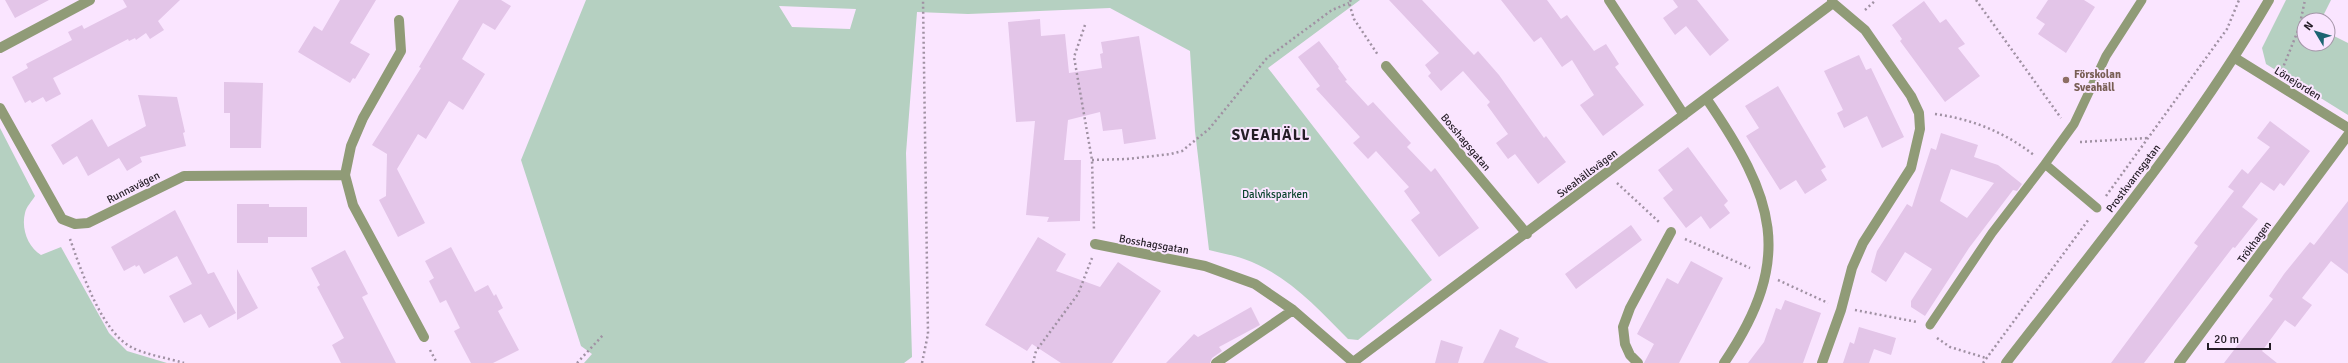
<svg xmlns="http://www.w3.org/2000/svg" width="2348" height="363" font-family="Signika,sans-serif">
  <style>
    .green { fill: #b5d0c1; fill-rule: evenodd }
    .building { fill: #e3c5e8; fill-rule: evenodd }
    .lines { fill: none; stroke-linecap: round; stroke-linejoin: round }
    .path { stroke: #a091a3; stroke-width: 2.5; stroke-dasharray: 2 3; stroke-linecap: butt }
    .lane { stroke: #909b77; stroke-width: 9 }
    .street { stroke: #909b77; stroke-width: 10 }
    .education-dot { fill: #8d6e63; stroke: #fae5ff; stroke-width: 1.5 }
    .labels { text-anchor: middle; stroke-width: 4; stroke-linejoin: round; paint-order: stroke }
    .education-label { font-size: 11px; font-weight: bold; fill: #785e54; stroke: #fae5ff; text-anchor: start }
    .street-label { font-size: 11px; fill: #241d26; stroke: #fae5ff }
    .park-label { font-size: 11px; fill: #0b442d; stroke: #fae5ff }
    .district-label { font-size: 15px; font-weight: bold; letter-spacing: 1px; fill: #241d26; stroke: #fae5ff }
  </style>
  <rect width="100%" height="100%" fill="#fae5ff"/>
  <!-- green -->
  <path class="green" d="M586 0H1360L1268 68 1432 280 1358 340 1348 339C1317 308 1287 274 1244 259 1233 255 1220 253 1209 250L1195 131 1190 51 1110 8 968 14 917 12 906 153 912 357 904 363H584L592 354 581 346 521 160ZM779 6 856 9 850 29 792 27Z
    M2286 0H2331L2321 20H2304V44H2328V33L2348 43V115L2266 64 2262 48Z
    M0 128 35 196C32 201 26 207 25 213 21 229 28 247 41 255L61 247 109 333 127 351 167 363H0Z"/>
  <!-- building -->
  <path class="building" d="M5 0H49L15 18Z
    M123 0H180L158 21 164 30 150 39 146 33 136 40 135 38 129 41 128 39 53 78 61 94 46 102 43 97 32 103 30 100 25 103 12 77 28 68 26 64 72 40 68 32 82 25 84 29 127 7Z
    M340 0H376L350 43 370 54 355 79 353 78 350 83 298 52 314 26 322 31Z
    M459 0H501L511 6 495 30 483 23 462 59 485 74 463 110 449 101 426 139 418 134 397 169 425 223 398 237 379 200 386 196 387 154 372 145 421 68 419 67Z
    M1389 0H1422L1474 55 1478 51 1499 75 1544 138 1546 136 1566 162 1538 184 1515 154 1508 159 1496 143 1508 134 1487 105 1490 102 1463 71 1441 91 1428 76 1431 73 1425 65 1439 53Z
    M1501 0H1547L1561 19 1567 15 1594 51 1606 44 1619 64 1615 67 1644 105 1603 136 1580 105 1594 95 1572 60 1562 67 1541 37 1534 42Z
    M1673 0H1697L1729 40 1710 56 1686 26 1675 35 1663 18 1678 7Z
    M2048 0H2084L2095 7 2066 53 2038 34 2045 24 2036 18Z
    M1924 1 1940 23 1946 19 1965 44 1958 48 1980 76 1945 102 1900 41 1902 39 1892 25Z
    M1040 19 1041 36 1065 34 1069 73 1102 68 1100 54 1103 53 1101 42 1139 36 1156 139 1124 144 1122 129 1103 131 1100 112 1068 120 1064 160H1081L1080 221 1047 222 1049 217 1026 215 1035 121 1016 122 1008 22Z
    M1319 41 1339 67 1338 68 1347 80 1345 81 1368 106 1373 102 1411 143 1407 147 1431 172 1435 168 1479 228 1439 257 1411 220 1420 213 1404 191 1409 187 1376 151 1368 159 1353 143 1360 137 1316 89 1320 86 1298 57Z
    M1859 55 1866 70 1871 68 1904 137 1882 148 1867 116 1844 128 1837 113 1843 110 1824 71Z
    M224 82 263 83 261 148H230V113H224Z
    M1778 86 1826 167 1821 170 1827 180 1805 194 1796 180 1780 190 1746 136 1759 128 1745 106Z
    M138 95 177 97 185 132 183 133 186 146 140 157 142 162 127 171 119 158 88 176 77 156 63 165 51 145 92 119 108 147 146 126Z
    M2270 121 2310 151 2284 186 2280 183 2274 191 2261 182 2242 207 2258 219 2235 248 2233 247 2144 363H2111L2198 246 2194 243 2234 191 2228 187 2242 169 2248 174 2270 147 2257 138Z
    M1941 133 1978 145 1974 157 1998 165 2022 184 2017 191 2013 190 1969 248 1925 316 1911 307V301L1932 269 1905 252 1886 282 1871 272 1877 251 1907 204 1912 207 1931 148 1936 150ZM1951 169 1994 183 1967 218 1940 201Z
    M1688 147 1728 201 1724 205 1730 213 1710 229 1701 216 1686 228 1663 198 1673 190 1658 170Z
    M2348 201V274L2331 261 2302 298 2312 305 2295 327 2285 320 2262 351 2277 363H2224L2273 299 2269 296 2284 274 2310 242 2314 245Z
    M237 204H269V207H307V237H268V243H237Z
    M175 210 208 274 214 272 236 313 209 328 201 314 184 323 169 296 192 284 177 256 144 274 139 265 136 267 135 265 124 271 111 247Z
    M1631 225 1642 240 1576 289 1565 274Z
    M1038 237 1066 254 1056 271 1100 287 1118 262 1161 291 1112 363H1061L1032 344 1027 351 985 325Z
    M451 247 475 292 488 285 494 296 496 294 503 308 498 311 519 350 493 363H471L454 331 460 328 446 300 440 303 429 281 434 278 425 261Z
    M345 250 368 294 362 297 396 363H341L332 345 344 338 317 287 320 285 311 268Z
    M1691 261 1723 278 1679 363H1644L1654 344 1637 334 1667 278 1678 284Z
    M237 269 258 308 237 320Z
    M1785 300 1821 313 1803 363H1748L1764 342 1776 308 1781 310Z
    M1251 307 1260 325 1219 347 1222 351 1212 358 1210 363H1166L1194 334 1198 337Z
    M1859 327 1896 338 1891 355 1874 349 1869 363H1843L1850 342 1854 344Z
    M1500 329 1519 338 1515 347 1549 363H1483Z
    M1441 340 1463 347 1458 363H1435Z"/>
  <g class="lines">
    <!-- path -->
    <path class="path" d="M1351 0 1349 3 1354 19 1378 55
      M1976 0 2061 118
      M1865 10 1876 0
      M1085 25 1074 57 1092 160 1094 230
      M2282 70 2299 28 2305 0
      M1935 114C1972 119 2004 132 2034 155
      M2080 142 2148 138
      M1092 160 1127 159 1171 154 1182 151 1209 129 1267 58 1332 10 1349 3
      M1617 183 1659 222
      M2106 196 2227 29 2239 0
      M70 239C81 270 101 331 131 347 146 355 168 358 184 363
      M1685 239 1750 268
      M1778 280 1828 303
      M1855 310 1917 322
      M1937 338 1950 347 1986 358
      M430 350 437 363
      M577 363 604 334
      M922 363 928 334 923 0
      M1033 363 1036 351 1078 294 1092 258
      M1983 363 2089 219"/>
    <!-- lane -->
    <path class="lane" d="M2097 208 2045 164 2074 124 2106 56 2142 0
      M1930 325 1992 233 2045 164"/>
    <!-- street -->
    <path class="street" d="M1609 0 1684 115
      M0 48 90 0
      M2235 58 2348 128
      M1386 66 1527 234
      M1706 98C1774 197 1796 257 1724 363
      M0 108 62 219 75 224 88 223 184 176 345 175 353 205 424 337
      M345 175 351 146 363 118 401 51 399 20
      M1095 244 1205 266 1255 284 1293 310 1353 362
      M1216 363 1293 310
      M1352 363 1833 3 1832 0
      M1638 363 1630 355 1625 344 1623 327 1630 308 1671 232
      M1822 363 1841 310 1852 268 1863 243 1911 168 1920 129 1919 113 1911 96 1865 30 1833 3
      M2006 363C2097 245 2194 129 2269 0
      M2179 363 2348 135"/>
  </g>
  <!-- markers -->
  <circle class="education-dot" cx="2066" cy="80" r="4"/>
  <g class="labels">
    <!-- education labels -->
    <g class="education-label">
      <text x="2074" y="78">Förskolan<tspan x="2074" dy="13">Sveahäll</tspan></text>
    </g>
    <!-- street labels -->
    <g class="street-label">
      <text transform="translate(2298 83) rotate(32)" y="4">Lönejorden</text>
      <text transform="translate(1466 142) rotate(50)" y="4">Bosshagsgatan</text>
      <text transform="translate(1587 173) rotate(-37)" y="4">Sveahällsvägen</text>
      <text transform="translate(2133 178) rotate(-53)" y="4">Prostkvarnsgatan</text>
      <text transform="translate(133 187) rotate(-27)" y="4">Runnavägen</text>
      <text transform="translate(2254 242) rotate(-54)" y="4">Trökhagen</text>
      <text transform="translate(1154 244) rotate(10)" y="4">Bosshagsgatan</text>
    </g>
    <!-- park labels -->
    <g class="park-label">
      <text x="1275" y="198">Dalviksparken</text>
    </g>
    <!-- district labels -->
    <g class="district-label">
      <text x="1271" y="140">SVEAHÄLL</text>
    </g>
  </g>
  <!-- north arrow -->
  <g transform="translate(2316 32) rotate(308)"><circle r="19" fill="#fae5ff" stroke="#a495a8"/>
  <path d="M0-3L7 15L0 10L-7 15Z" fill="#1c6472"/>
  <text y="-6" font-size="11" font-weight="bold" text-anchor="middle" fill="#241d26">N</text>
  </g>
  <!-- scale -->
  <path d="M2208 343v6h62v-6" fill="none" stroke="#241d26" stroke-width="2"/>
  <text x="2214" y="343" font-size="12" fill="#241d26" stroke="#fae5ff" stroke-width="3" paint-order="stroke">20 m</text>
</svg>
